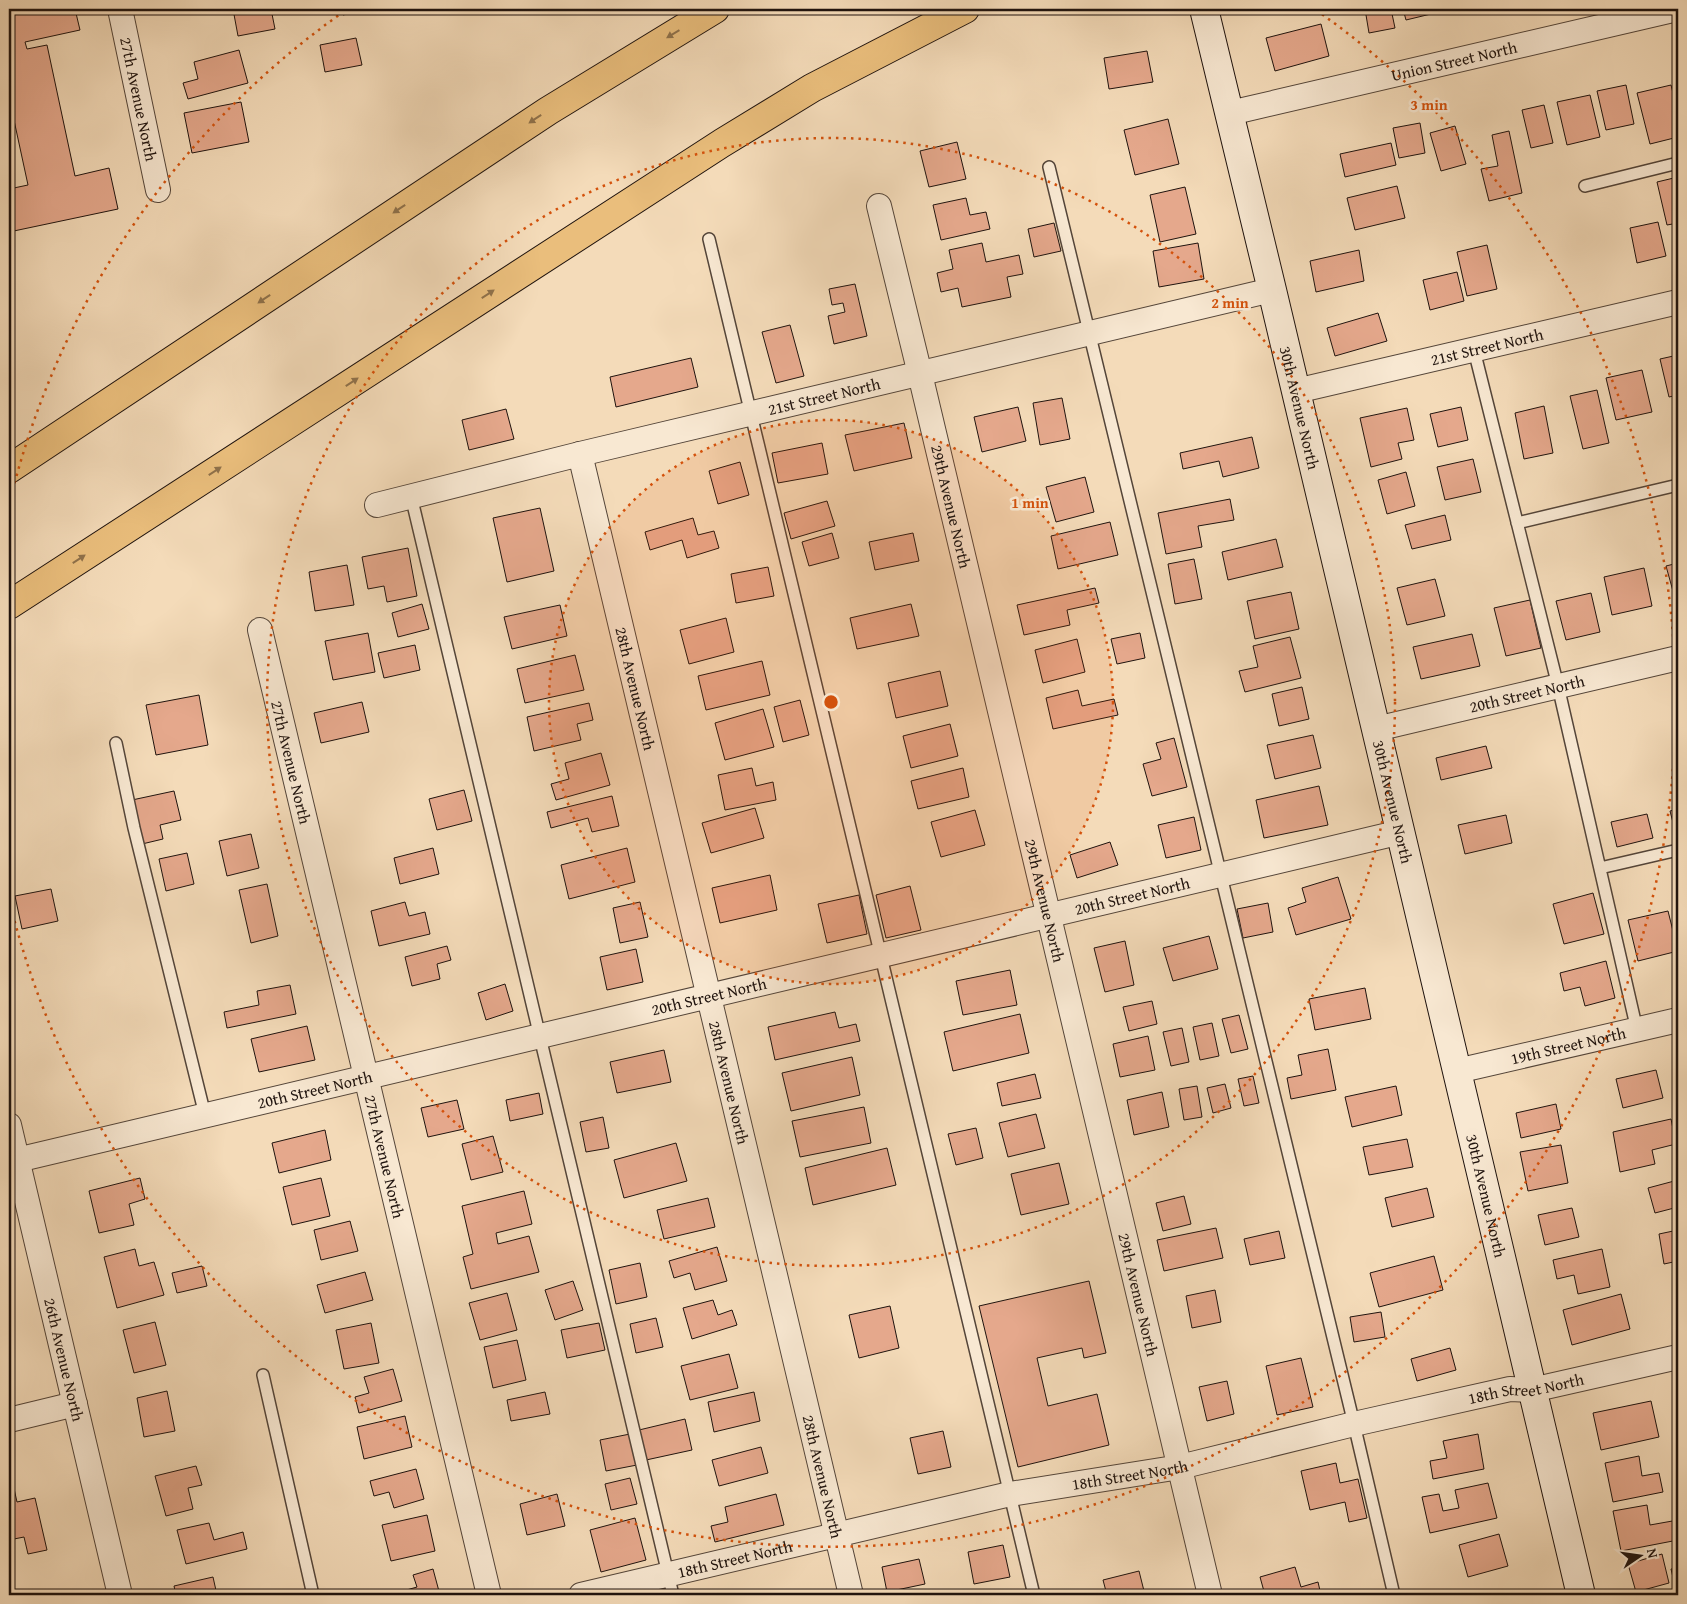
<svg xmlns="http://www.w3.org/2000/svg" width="1687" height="1604" font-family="'Gentium Book Plus',serif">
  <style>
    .building { fill: #e5a88c; stroke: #1f130e }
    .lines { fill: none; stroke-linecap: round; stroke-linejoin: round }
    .lane-casing { stroke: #544539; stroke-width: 14 }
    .street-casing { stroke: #544539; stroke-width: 26 }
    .secondary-casing { stroke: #1f130e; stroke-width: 30 }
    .highway-casing { stroke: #1f130e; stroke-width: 30 }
    .lane { stroke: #f8e8d2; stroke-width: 11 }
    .street { stroke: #f8e8d2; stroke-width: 24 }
    .secondary { stroke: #f8e8d2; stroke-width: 28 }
    .highway { stroke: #eabe7c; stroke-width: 28 }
    .oneway { fill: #8f714a }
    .ring { fill: none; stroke: #d4520c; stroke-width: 2.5; stroke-dasharray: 2.5 5 }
    .labels { text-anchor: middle; stroke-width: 5; stroke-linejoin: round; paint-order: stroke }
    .street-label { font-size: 16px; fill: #1f130e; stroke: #f8e8d2 }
    .centre { fill: #d4520c; stroke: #f8e8d2; stroke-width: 2.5 }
    .ring-label { font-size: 15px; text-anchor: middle; font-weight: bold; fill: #d4520c; stroke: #f8e8d2; stroke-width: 5; stroke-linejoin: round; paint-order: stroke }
  </style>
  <rect width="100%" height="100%" fill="#f4dbb9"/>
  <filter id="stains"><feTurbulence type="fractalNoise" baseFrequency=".004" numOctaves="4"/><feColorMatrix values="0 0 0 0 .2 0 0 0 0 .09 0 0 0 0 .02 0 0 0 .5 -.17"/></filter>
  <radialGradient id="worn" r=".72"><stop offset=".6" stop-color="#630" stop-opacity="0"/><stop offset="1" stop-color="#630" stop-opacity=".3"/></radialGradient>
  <!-- building -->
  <path class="building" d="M9 9H75L80 30 25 42 27 49 47 45 75 176 109 168 118 209 9 232V189L28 185 9 97Z
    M233 9H271L275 29 238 36Z
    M341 9H367L343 15Z
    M1365 9H1391L1395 28 1369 33Z
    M1403 9H1434L1435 13 1406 20Z
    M1321 24 1329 56 1275 71 1266 38Z
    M356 38 362 65 325 72 320 45Z
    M239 50 248 83 188 99 183 83 198 79 194 62Z
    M1147 51 1153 82 1109 89 1104 58Z
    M1626 85 1634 124 1606 130 1597 91Z
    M1671 85 1678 113V137L1650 144 1637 93Z
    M1590 95 1600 137 1567 145 1557 102Z
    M241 102 249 142 192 153 184 113Z
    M1544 105 1553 143 1531 148 1522 110Z
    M1168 119 1179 164 1135 175 1124 130Z
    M1420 123 1425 153 1399 158 1393 128Z
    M1455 126 1466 164 1441 171 1430 133Z
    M1509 131 1522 193 1489 201 1481 169 1498 166 1492 135Z
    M957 142 966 179 929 187 920 151Z
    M1391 143 1396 165 1345 177 1340 154Z
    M1678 177V223L1667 225 1657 182Z
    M1397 186 1405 218 1355 230 1347 198Z
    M1185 187 1196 234 1160 242 1150 195Z
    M966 198 970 215 986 212 990 229 941 240 933 205Z
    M1658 222 1666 256 1637 263 1630 228Z
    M1054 223 1061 251 1034 257 1028 229Z
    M982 243 986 262 1019 255 1023 274 1007 277 1011 297 962 307 958 288 941 292 937 273 953 269 949 250Z
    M1198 243 1204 279 1159 287 1153 251Z
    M1487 245 1497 289 1467 296 1457 252Z
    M1359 250 1364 281 1316 292 1310 261Z
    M1457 272 1464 301 1430 310 1423 280Z
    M855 284 867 336 834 344 828 316 845 312 843 303 832 305 829 289Z
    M1378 313 1387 341 1335 356 1327 328Z
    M790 325 804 376 776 383 762 332Z
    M1678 355V395L1669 397 1660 359Z
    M691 358 698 387 616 407 610 377Z
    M1642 370 1652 412 1616 420 1606 378Z
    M1597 390 1609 443 1583 449 1570 396Z
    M1062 398 1070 439 1040 445 1033 403Z
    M1544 406 1553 453 1524 459 1515 413Z
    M1018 407 1026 441 982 452 974 417Z
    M1461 407 1468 440 1438 447 1430 414Z
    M1407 408 1414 440 1398 443 1402 459 1371 467 1360 418Z
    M506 409 514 439 469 450 462 420Z
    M904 423 912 458 854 471 845 435Z
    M1252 437 1259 468 1223 477 1219 461 1183 469 1180 453Z
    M822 443 828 474 778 483 772 453Z
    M1473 459 1481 492 1445 500 1437 467Z
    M740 462 749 495 718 504 709 471Z
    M1406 472 1415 506 1387 514 1378 480Z
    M1085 477 1094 512 1056 522 1046 487Z
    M1230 499 1234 520 1198 526 1202 547 1166 554 1158 513Z
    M827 501 835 526 791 539 784 513Z
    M540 508 554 571 507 582 493 518Z
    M1445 515 1451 540 1412 549 1405 525Z
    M693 518 698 535 714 531 719 548 687 558 682 540 650 550 645 532Z
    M1110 522 1118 555 1058 569 1051 536Z
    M832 533 839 558 809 566 802 542Z
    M913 533 919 561 875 570 869 542Z
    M1276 539 1283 567 1228 580 1222 552Z
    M408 548 417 596 387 602 384 586 368 589 362 557Z
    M1194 559 1202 599 1175 604 1168 564Z
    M1678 563V601L1676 602 1666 566Z
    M347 565 354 605 315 611 309 572Z
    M768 567 774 596 736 603 731 574Z
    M1644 568 1652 606 1612 615 1604 577Z
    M1435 579 1445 616 1407 625 1397 588Z
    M1095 588 1099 603 1067 610 1070 625 1024 635 1017 605Z
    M1291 592 1299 629 1255 639 1247 601Z
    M1591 593 1600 632 1566 640 1556 601Z
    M1530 600 1541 648 1506 656 1494 608Z
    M422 604 429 629 398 637 392 613Z
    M911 604 919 636 857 649 850 618Z
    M560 605 567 636 512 649 504 617Z
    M726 618 734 652 689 664 680 630Z
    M368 633 375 672 333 680 325 641Z
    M1140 633 1145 658 1117 664 1111 639Z
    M1472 634 1480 666 1421 679 1413 647Z
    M1290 637 1301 678 1245 692 1239 671 1258 667 1253 646Z
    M1077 639 1085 672 1043 683 1035 650Z
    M415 645 420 670 384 678 378 653Z
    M575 655 584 690 525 703 517 669Z
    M762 661 770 695 706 710 698 676Z
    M940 671 948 706 896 718 888 683Z
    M1302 687 1309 719 1279 726 1272 694Z
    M1078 690 1082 706 1114 699 1118 715 1053 729 1046 698Z
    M199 695 208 745 156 755 146 705Z
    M800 700 809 735 783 742 774 707Z
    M362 702 369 732 321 743 314 713Z
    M589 703 593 720 577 724 581 740 534 751 527 717Z
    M763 709 774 747 725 760 715 723Z
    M950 724 958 756 911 768 903 736Z
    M1313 735 1321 768 1275 779 1267 745Z
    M1174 738 1187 787 1152 796 1143 764 1161 759 1156 743Z
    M1486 746 1492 768 1441 780 1436 758Z
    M601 753 610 785 556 800 551 784 569 779 565 763Z
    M752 768 756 786 773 782 776 800 725 810 718 775Z
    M963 768 969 797 918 809 911 781Z
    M1319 786 1328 825 1264 838 1256 800Z
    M464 790 472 821 437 830 429 799Z
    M174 791 181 820 160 825 163 839 142 844 132 800Z
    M612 796 619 826 592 832 588 818 551 828 547 812Z
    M755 808 764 838 711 853 702 823Z
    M1678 809V837L1677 838 1670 811Z
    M975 810 985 845 941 857 931 822Z
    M1647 814 1653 838 1617 847 1611 822Z
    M1506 815 1512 843 1465 854 1458 825Z
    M1194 817 1201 850 1166 858 1158 825Z
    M251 834 259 868 227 876 219 841Z
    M1110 842 1118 865 1077 878 1070 855Z
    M433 848 439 874 400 884 394 858Z
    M627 848 635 882 569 899 561 865Z
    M187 853 194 884 166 891 159 859Z
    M770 875 777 910 720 923 712 888Z
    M1338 877 1351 919 1296 935 1288 908 1306 902 1302 888Z
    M267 884 278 936 251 943 239 890Z
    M910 886 921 930 886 938 876 895Z
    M51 889 58 921 22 929 15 896Z
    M1593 893 1604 934 1564 944 1553 904Z
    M859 895 867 934 827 943 818 904Z
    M405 902 409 916 425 912 430 934 379 946 371 911Z
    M640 902 648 937 620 943 613 908Z
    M1268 903 1273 932 1243 938 1237 909Z
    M1668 911 1678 951 1638 961 1628 920Z
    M1209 936 1218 969 1173 981 1163 948Z
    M1125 941 1134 985 1105 992 1094 948Z
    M447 946 451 960 437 964 440 979 412 986 405 957Z
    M636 949 643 982 607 990 600 957Z
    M1606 961 1615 998 1585 1006 1580 987 1564 991 1560 973Z
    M1010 970 1017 1005 963 1015 956 981Z
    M505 984 513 1011 486 1020 478 993Z
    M290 985 296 1014 227 1028 224 1012 259 1005 257 991Z
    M1365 988 1371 1019 1315 1030 1309 999Z
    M1152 1001 1157 1024 1129 1031 1123 1007Z
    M835 1012 839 1028 856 1024 860 1041 775 1060 768 1027Z
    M1020 1014 1029 1053 953 1071 944 1032Z
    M1239 1015 1248 1049 1231 1053 1222 1019Z
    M1212 1023 1219 1056 1200 1060 1193 1027Z
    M307 1026 315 1060 259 1072 251 1039Z
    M1182 1028 1189 1062 1171 1066 1163 1032Z
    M1148 1036 1155 1070 1120 1077 1113 1044Z
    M1328 1049 1336 1090 1291 1099 1287 1078 1302 1075 1298 1055Z
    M664 1050 671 1082 617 1093 610 1062Z
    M852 1057 860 1095 791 1111 782 1073Z
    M1656 1070 1663 1098 1623 1108 1616 1079Z
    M1035 1074 1041 1098 1002 1106 997 1083Z
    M1253 1076 1259 1103 1244 1106 1238 1079Z
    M1225 1084 1231 1108 1213 1113 1207 1088Z
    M1197 1086 1202 1117 1184 1120 1179 1089Z
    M1396 1086 1402 1115 1352 1127 1345 1097Z
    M1162 1092 1169 1127 1134 1135 1127 1100Z
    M539 1093 543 1114 510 1121 506 1100Z
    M457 1100 464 1129 428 1137 421 1108Z
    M1556 1104 1561 1129 1521 1138 1516 1113Z
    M864 1107 871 1143 800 1157 792 1121Z
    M1036 1114 1045 1148 1008 1157 999 1123Z
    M603 1117 609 1148 586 1152 580 1122Z
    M1671 1119 1676 1144 1652 1150 1655 1164 1620 1172 1613 1132Z
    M976 1128 983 1158 956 1165 948 1134Z
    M325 1130 331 1160 279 1173 272 1143Z
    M493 1136 503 1172 471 1180 462 1144Z
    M1407 1139 1413 1167 1369 1175 1363 1147Z
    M676 1143 687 1181 624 1198 614 1160Z
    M1561 1145 1568 1183 1528 1191 1520 1152Z
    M887 1148 896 1185 813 1205 805 1168Z
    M1059 1163 1069 1204 1021 1215 1011 1174Z
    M140 1178 145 1199 129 1204 134 1225 99 1233 89 1191Z
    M321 1178 330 1216 292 1225 283 1187Z
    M1678 1180V1207L1655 1213 1648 1188Z
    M1427 1188 1434 1217 1392 1227 1385 1198Z
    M524 1191 532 1224 496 1233 498 1244 529 1236 539 1272 471 1289 463 1257 473 1254 462 1206Z
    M1184 1196 1191 1224 1163 1231 1156 1203Z
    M708 1198 715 1227 664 1239 657 1210Z
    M1572 1208 1579 1237 1545 1245 1538 1215Z
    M350 1221 358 1251 321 1260 314 1230Z
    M1216 1228 1223 1258 1164 1271 1157 1240Z
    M1678 1230V1261L1664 1264 1659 1234Z
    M1279 1231 1285 1258 1250 1265 1244 1239Z
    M717 1247 727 1281 695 1290 690 1273 674 1278 669 1261Z
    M135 1249 139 1266 154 1262 164 1295 117 1308 104 1257Z
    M1602 1249 1610 1287 1578 1294 1574 1275 1557 1279 1553 1260Z
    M1434 1256 1443 1290 1379 1307 1370 1273Z
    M640 1263 647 1297 616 1304 609 1270Z
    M202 1266 207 1286 177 1293 172 1273Z
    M365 1272 373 1300 325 1313 317 1285Z
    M573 1281 583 1310 555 1320 545 1290Z
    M1089 1281 1106 1353 1084 1358 1082 1348 1037 1358 1048 1406 1097 1394 1109 1445 1018 1467 979 1306Z
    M1215 1290 1221 1322 1192 1328 1186 1296Z
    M507 1293 517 1330 480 1340 469 1303Z
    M1621 1294 1630 1329 1572 1345 1563 1310Z
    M713 1300 718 1315 732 1310 737 1325 692 1339 683 1308Z
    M890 1306 899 1348 859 1358 849 1315Z
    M1381 1312 1385 1337 1354 1342 1350 1317Z
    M656 1318 663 1347 636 1353 630 1324Z
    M155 1322 166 1365 134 1373 123 1330Z
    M371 1323 379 1363 344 1369 336 1330Z
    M599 1323 605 1350 567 1358 561 1330Z
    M517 1340 526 1380 493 1388 484 1347Z
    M1450 1348 1456 1370 1417 1381 1411 1359Z
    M729 1354 738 1388 690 1400 681 1366Z
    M1301 1358 1313 1407 1277 1415 1266 1366Z
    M393 1369 402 1401 359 1413 355 1397 369 1393 364 1377Z
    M1227 1381 1234 1414 1207 1421 1199 1387Z
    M167 1391 175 1431 144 1437 137 1398Z
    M545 1392 550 1414 511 1421 507 1400Z
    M754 1392 760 1421 714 1432 708 1402Z
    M1651 1401 1659 1437 1601 1450 1593 1413Z
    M405 1416 412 1447 364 1459 357 1427Z
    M685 1419 692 1450 646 1460 639 1430Z
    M943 1431 951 1467 918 1474 910 1438Z
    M630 1434 637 1465 606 1471 600 1440Z
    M1478 1434 1484 1469 1433 1479 1430 1461 1447 1458 1443 1441Z
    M761 1447 768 1473 719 1486 712 1460Z
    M1639 1456 1642 1476 1659 1473 1663 1492 1613 1502 1605 1463Z
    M1336 1463 1340 1483 1358 1479 1367 1518 1349 1522 1345 1502 1310 1510 1301 1471Z
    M196 1466 202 1485 188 1488 193 1509 166 1516 155 1476Z
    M416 1469 424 1499 394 1508 389 1492 374 1496 370 1481Z
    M630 1478 637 1504 611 1510 605 1484Z
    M1488 1483 1497 1518 1430 1533 1422 1497 1439 1494 1443 1511 1459 1508 1455 1490Z
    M13 1484 17 1502 35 1498 47 1550 28 1554 24 1537 9 1540V1485Z
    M557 1494 565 1526 527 1535 520 1504Z
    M776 1494 784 1525 715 1542 711 1526 728 1522 725 1507Z
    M1647 1505 1650 1525 1678 1520V1540L1621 1551 1613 1511Z
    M427 1515 435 1551 391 1561 382 1525Z
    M635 1518 646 1560 601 1572 590 1530Z
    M209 1523 214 1540 243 1532 247 1549 186 1564 177 1530Z
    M1499 1534 1508 1566 1468 1577 1459 1545Z
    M1003 1545 1010 1577 974 1584 968 1552Z
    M1662 1554 1669 1583 1636 1592 1628 1564Z
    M919 1559 925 1584 887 1592 882 1567Z
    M1295 1567 1301 1587 1318 1582 1321 1595H1265L1260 1577Z
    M1678 1568V1595H1677L1671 1569Z
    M433 1569 440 1595H397L396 1593 417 1587 413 1575Z
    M1139 1571 1145 1595H1107L1103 1580Z
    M213 1577 217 1595H176L174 1586Z"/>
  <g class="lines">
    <!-- lane casing -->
    <g class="lane-casing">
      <path id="lane" d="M1049 167 1354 1424 1394 1595
        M1585 186 1678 163
        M709 239 1034 1595
        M1474 350 1558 686 1637 1030
        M411 496 673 1595
        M1517 523 1678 485
        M116 743 134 828 205 1115
        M1600 868 1678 850
        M263 1375 313 1595"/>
    </g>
    <!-- street casing -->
    <g class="street-casing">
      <g id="street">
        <path id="s1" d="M120 9 158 190"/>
        <path id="s2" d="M1230 113 1677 9"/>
        <path id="s3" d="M879 206 920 374 1210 1595"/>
        <path id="s4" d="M1296 391 1678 302"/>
        <path id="s5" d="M580 454 851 1595"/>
        <path id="s6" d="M377 505 580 454 1272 290"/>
        <path id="s7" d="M260 630 489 1595"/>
        <path id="s8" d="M1376 729 1678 658"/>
        <path id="s9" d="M1457 1071 1678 1020"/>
        <path id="s10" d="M9 1125 120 1595"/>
        <path id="s11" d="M17 1160 1401 832"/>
        <path d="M9 1420 75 1404"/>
        <path id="s12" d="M581 1595 1010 1494 1180 1467 1354 1424 1510 1389 1532 1390 1678 1357"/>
      </g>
    </g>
    <!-- secondary casing -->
    <g class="secondary-casing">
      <g id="secondary">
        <path id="s13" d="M1204 9 1272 290 1581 1595"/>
      </g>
    </g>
    <!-- highway casing -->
    <g class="highway-casing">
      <path id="highway" d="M9 469 548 111 715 9
        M9 605 722 143 812 88 965 9"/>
    </g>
    <!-- lane -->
    <use href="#lane" class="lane"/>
    <!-- street -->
    <use href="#street" class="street"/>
    <!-- secondary -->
    <use href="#secondary" class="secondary"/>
    <!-- highway -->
    <use href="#highway" class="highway"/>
  </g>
  <!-- one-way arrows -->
  <defs><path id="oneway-solid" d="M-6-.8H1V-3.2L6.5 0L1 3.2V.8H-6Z" transform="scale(1.25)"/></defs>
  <g class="oneway">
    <use href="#oneway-solid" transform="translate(673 34) rotate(149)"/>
    <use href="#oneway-solid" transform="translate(535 119) rotate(146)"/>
    <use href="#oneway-solid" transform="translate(399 209) rotate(146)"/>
    <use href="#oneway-solid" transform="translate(488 294) rotate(-33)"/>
    <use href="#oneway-solid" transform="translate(264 299) rotate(146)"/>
    <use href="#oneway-solid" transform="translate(352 382) rotate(-33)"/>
    <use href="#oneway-solid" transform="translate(215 471) rotate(-33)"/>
    <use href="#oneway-solid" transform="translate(79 559) rotate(-33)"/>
  </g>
  <!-- distance rings -->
  <circle cx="831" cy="702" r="282" fill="#d4520c" fill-opacity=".12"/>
  <g class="ring">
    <circle cx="831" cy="702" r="282"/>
    <circle cx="831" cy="702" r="564"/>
    <path d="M9 505A845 845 0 0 1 346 10M1316 10A845 845 0 1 1 9 899"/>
  </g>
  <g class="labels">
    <!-- street labels -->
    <g class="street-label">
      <text dy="6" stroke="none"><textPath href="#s2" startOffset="230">Union Street North</textPath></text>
      <text dy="6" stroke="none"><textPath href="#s1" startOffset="92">27th Avenue North</textPath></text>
      <text dy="6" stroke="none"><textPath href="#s4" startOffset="196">21st Street North</textPath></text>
      <text dy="6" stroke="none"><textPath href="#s6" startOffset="460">21st Street North</textPath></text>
      <text dy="6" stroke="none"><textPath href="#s13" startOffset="410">30th Avenue North</textPath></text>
      <text dy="6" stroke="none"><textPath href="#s3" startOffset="309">29th Avenue North</textPath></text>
      <text dy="6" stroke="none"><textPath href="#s5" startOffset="241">28th Avenue North</textPath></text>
      <text dy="6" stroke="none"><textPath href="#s8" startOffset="155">20th Street North</textPath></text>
      <text dy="6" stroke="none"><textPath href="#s7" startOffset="136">27th Avenue North</textPath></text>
      <text dy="6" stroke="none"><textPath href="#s13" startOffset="815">30th Avenue North</textPath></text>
      <text dy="6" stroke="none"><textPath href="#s11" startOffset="1146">20th Street North</textPath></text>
      <text dy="6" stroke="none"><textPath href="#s3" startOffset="714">29th Avenue North</textPath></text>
      <text dy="6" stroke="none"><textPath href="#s11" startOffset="711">20th Street North</textPath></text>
      <text dy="6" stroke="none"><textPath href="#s9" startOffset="114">19th Street North</textPath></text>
      <text dy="6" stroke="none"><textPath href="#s5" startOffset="646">28th Avenue North</textPath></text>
      <text dy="6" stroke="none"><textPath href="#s11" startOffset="306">20th Street North</textPath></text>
      <text dy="6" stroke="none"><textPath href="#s7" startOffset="541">27th Avenue North</textPath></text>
      <text dy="6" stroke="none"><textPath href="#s13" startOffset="1220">30th Avenue North</textPath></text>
      <text dy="6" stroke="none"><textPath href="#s3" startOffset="1119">29th Avenue North</textPath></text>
      <text dy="6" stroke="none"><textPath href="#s10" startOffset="241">26th Avenue North</textPath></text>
      <text dy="6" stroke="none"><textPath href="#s12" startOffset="968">18th Street North</textPath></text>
      <text dy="6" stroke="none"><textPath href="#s12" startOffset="562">18th Street North</textPath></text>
      <text dy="6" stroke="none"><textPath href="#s5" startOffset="1051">28th Avenue North</textPath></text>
      <text dy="6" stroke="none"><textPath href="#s12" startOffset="158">18th Street North</textPath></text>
    </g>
  </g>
  <circle cx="831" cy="702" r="8" class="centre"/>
  <g class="ring-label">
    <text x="1429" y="110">3 min</text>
    <text x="1230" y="308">2 min</text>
    <text x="1030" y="508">1 min</text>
  </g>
  <!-- margin -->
  <rect width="1687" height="1604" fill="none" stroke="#f4dbb9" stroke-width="30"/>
  <rect x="10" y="10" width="1667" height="1584" fill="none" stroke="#1f130e" stroke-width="2.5"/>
  <rect x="15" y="15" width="1657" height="1574" fill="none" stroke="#1f130e"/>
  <!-- north arrow -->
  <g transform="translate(1640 1556) rotate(77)" stroke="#f8e8d2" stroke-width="4" paint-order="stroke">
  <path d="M0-4L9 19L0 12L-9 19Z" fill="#1f130e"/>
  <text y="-8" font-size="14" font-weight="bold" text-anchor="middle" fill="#1f130e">N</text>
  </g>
  <rect width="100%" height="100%" filter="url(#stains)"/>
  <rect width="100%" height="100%" fill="url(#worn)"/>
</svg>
